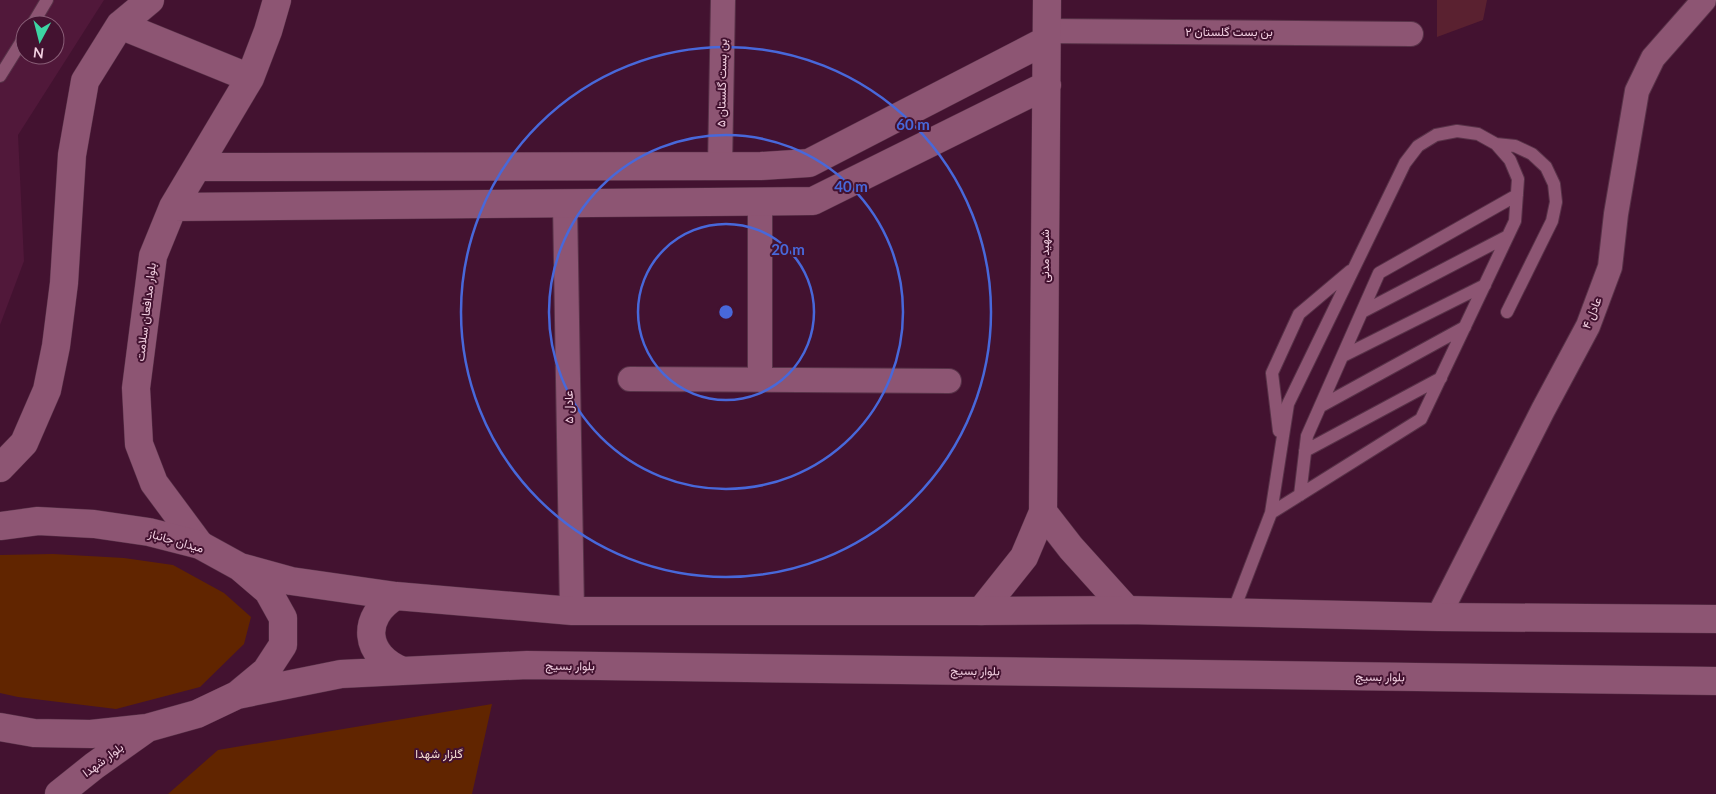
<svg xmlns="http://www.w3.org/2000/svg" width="1716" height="794" font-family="Lato,Vazirmatn,sans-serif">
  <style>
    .built { fill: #51183a; fill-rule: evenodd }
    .green { fill: #612500 }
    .building { fill: #5a2130 }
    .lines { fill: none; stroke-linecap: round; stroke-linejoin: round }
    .service-casing { stroke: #583248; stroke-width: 14 }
    .minor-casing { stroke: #583248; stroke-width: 26 }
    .tertiary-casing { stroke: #583248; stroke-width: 29 }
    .secondary-casing { stroke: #583248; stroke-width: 29 }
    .service { stroke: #8d5573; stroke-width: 12 }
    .minor { stroke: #8d5573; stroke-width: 24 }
    .tertiary { stroke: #8d5573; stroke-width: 28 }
    .secondary { stroke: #8d5573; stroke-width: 28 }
    .ring { fill: none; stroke: #4868da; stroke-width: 2.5 }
    .labels { text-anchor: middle; stroke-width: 4; stroke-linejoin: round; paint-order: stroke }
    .street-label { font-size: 12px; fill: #f2d0e1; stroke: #431230 }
    .park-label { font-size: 12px; fill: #f4ddd2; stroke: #431230 }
    .centre { fill: #4868da; stroke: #431230; stroke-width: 2.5 }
    .ring-label { font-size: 15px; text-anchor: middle; font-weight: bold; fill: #4868da; stroke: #431230; stroke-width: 4; stroke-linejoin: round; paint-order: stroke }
  </style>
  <rect width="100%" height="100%" fill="#431230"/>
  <!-- built -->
  <path class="built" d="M0 0H104L18 135 24 261 0 325ZM25 25H55V55H25Z"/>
  <!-- green -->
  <path class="green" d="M53 554 124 558 173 565 224 593 251 617 244 644 200 687 116 709 18 697 0 693V555Z
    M492 704 472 794H168L218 750Z"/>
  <!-- building -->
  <path class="building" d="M1437 0H1487L1483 20 1437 37Z"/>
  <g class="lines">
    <!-- service casing -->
    <g class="service-casing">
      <path id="service" d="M32 25 47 0
        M0 76 25 36
        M1496 144 1515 146 1532 154 1546 167 1554 184 1556 202 1552 221 1507 312
        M1362 312 1508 236
        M1343 356 1485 285
        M1321 406 1465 327
        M1279 431 1272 373 1299 314 1350 271
        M1305 451 1441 378
        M1300 495 1307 436 1379 273 1517 195
        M1233 612 1271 513 1288 404 1405 163 1418 146 1436 135 1457 131 1478 134 1496 144 1510 160 1518 179 1515 221 1421 419 1271 513"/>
    </g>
    <!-- minor casing -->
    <g class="minor-casing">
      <path id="minor" d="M1047 31 1411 34
        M720 166 723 0
        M565 204 572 611
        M630 379 949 381
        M760 380V201
        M1438 617 1543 410 1588 326 1610 267 1616 214 1637 91 1653 58 1704 0"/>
    </g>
    <!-- tertiary casing -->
    <g class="tertiary-casing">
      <path id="tertiary" d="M120 25 250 78
        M198 167 761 166 809 163 1047 40
        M173 207 813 201 1047 85
        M0 468 24 443 47 390 56 346 64 283 72 155 85 81 120 25 150 0
        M1043 512 1071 548 1127 610
        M200 545 154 483 139 444 136 388 153 256 173 207 250 78 268 31 277 0
        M981 611 1024 557 1043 512 1047 0"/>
    </g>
    <!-- secondary casing -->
    <g class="secondary-casing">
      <path id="secondary" d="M0 526 38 521 94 524 149 532 200 545 240 567 268 591 283 618V645L266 671 237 695 197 714 147 728 91 734 34 733 0 727
        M240 567 291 581 396 596 572 611H981L1127 610 1438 617 1716 619
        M396 596C360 617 364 656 403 671
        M237 695 341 674 527 665 1716 681
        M59 794 94 766 146 729"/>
    </g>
    <!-- service -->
    <use href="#service" class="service"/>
    <!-- minor -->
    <use href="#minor" class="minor"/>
    <!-- tertiary -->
    <use href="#tertiary" class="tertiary"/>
    <!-- secondary -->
    <use href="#secondary" class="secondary"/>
  </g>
  <!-- distance rings -->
  <g class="ring">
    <circle cx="726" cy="312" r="88"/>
    <circle cx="726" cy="312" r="177"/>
    <circle cx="726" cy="312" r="265"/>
  </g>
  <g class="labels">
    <!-- street labels -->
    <g class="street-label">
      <text x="1229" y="36">بن بست گلستان ۲</text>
      <text transform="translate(722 83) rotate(-89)" y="4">بن بست گلستان ۵</text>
      <text transform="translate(1045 256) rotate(-90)" y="4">شهید مدنی</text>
      <text transform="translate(146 312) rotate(-83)" y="4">بلوار مدافعان سلامت</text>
      <text transform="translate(1592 313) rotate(-68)" y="4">عادل ۴</text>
      <text transform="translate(569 407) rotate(-91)" y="4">عادل ۵</text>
      <text transform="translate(176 541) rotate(16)" y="4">میدان جانباز</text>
      <text transform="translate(570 666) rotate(1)" y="4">بلوار بسیج</text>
      <text transform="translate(975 671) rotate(1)" y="4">بلوار بسیج</text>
      <text transform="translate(1380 677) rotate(1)" y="4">بلوار بسیج</text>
      <text transform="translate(103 760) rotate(-37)" y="4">بلوار شهدا</text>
    </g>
    <!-- park labels -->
    <g class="park-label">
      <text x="439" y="758">گلزار شهدا</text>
    </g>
  </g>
  <circle cx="726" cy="312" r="8" class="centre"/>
  <g class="ring-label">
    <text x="913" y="130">60 m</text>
    <text x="851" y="192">40 m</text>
    <text x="788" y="255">20 m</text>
  </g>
  <!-- north arrow -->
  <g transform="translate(40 40) rotate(187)"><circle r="24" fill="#431230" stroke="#895e77"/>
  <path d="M0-4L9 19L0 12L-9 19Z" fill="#3dd4a3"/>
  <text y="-8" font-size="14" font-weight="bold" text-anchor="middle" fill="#f2d0e1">N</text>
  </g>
</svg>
